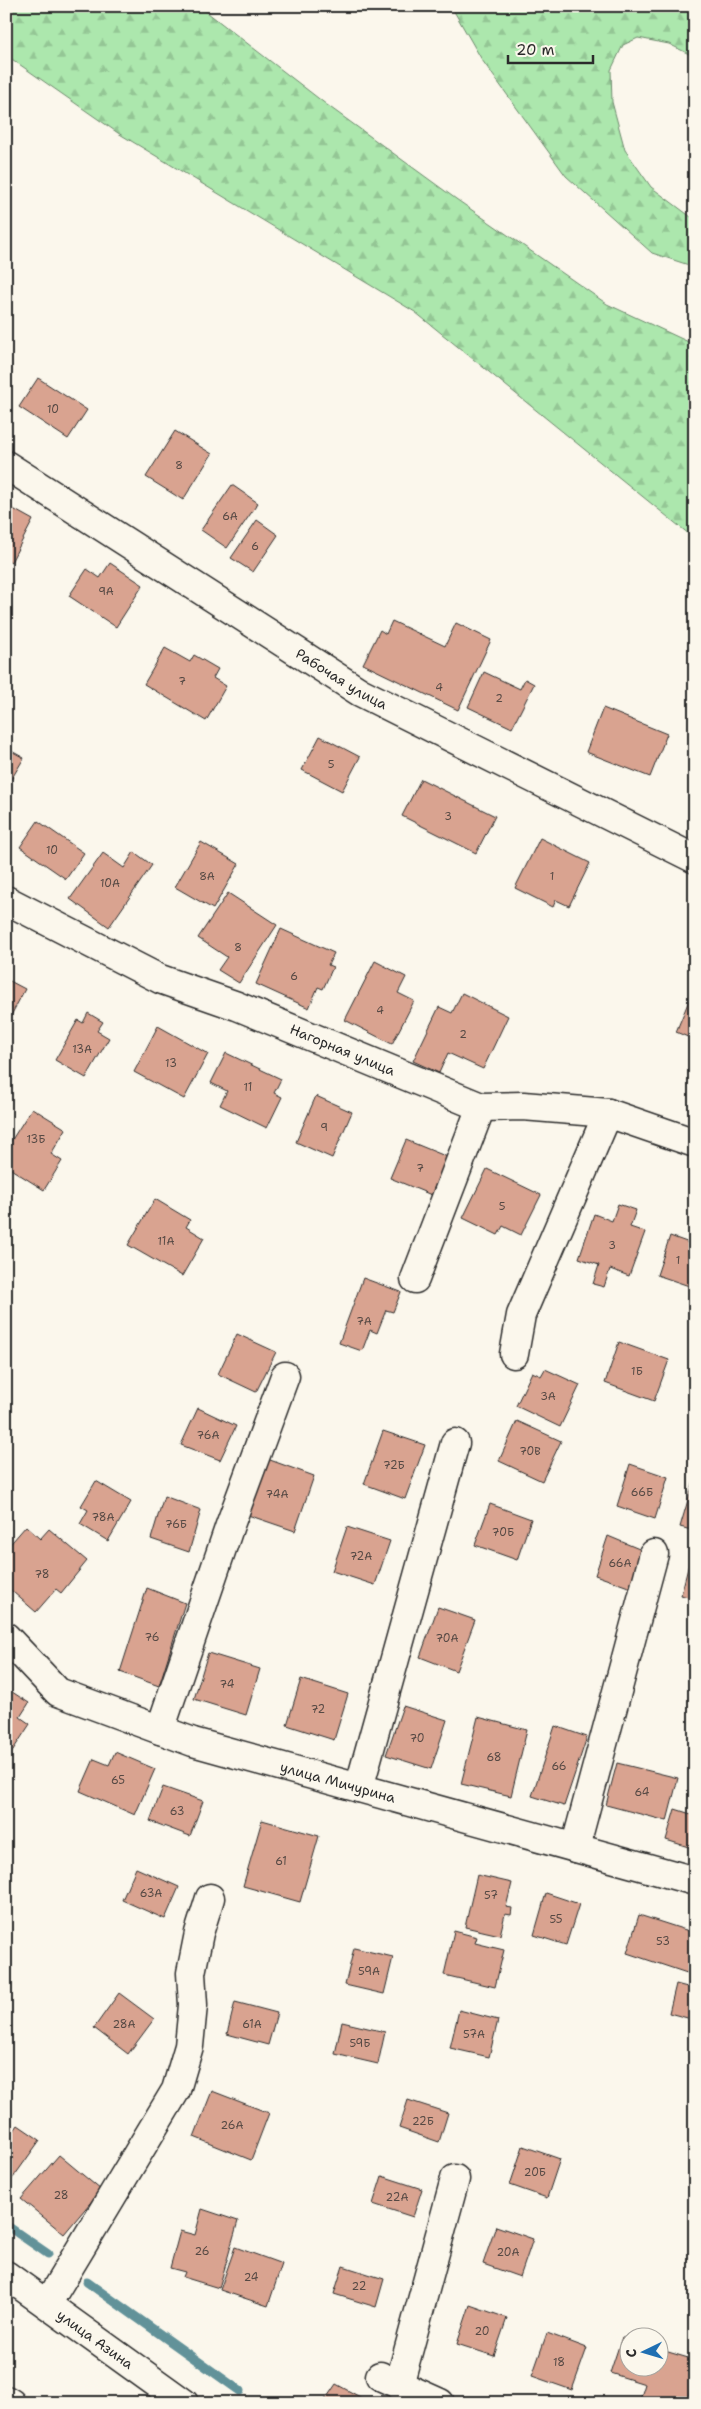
<svg xmlns="http://www.w3.org/2000/svg" width="701" height="2409" font-family="'Shantell Sans',sans-serif">
  <style>
    .forest { fill: url(#forest-firs); stroke: #6c896c }
    .lines { fill: none; stroke-linecap: round; stroke-linejoin: round }
    .stream { stroke: #629299; stroke-width: 9 }
    .building { fill: #d9a390; stroke: #2b2b2b }
    .minor-casing { stroke: #2b2b2b; stroke-width: 31 }
    .major-casing { stroke: #2b2b2b; stroke-width: 31 }
    .minor { stroke: #fbf7ec; stroke-width: 28 }
    .major { stroke: #fbf7ec; stroke-width: 28 }
    .labels { text-anchor: middle; stroke-width: 4.5; stroke-linejoin: round; paint-order: stroke }
    .number-label { font-size: 11px; fill: #564944 }
    .street-label { font-size: 14px; fill: #2b2b2b; stroke: #fbf7ec }
  </style>
  <defs>
    <pattern id="forest-firs" width="22" height="20" patternUnits="userSpaceOnUse" patternTransform="scale(1.25)"><rect width="22" height="20" fill="#ace7ad"/><path d="M5 1l3.5 6h-7zM16 11l3.5 6h-7z" fill="#94c695"/></pattern>
  </defs>
  <rect width="100%" height="100%" fill="#fbf7ec"/>
  <filter id="ink" filterUnits="userSpaceOnUse"><feTurbulence type="fractalNoise" baseFrequency=".02" numOctaves="2"/><feDisplacementMap in="SourceGraphic" scale="10" xChannelSelector="R" yChannelSelector="G"/><feConvolveMatrix kernelMatrix="1 2 1 2 8 2 1 2 1" color-interpolation-filters="sRGB"/></filter>
  <g filter="url(#ink)">
    <!-- forest -->
    <path class="forest" d="M6 6H199L327 105 456 199 607 304 695 345V539L415 312 118 133 6 55Z
      M451 6H695V57L669 44 638 38 623 45 611 70 612 102 625 150 651 187 695 220V267L652 253 566 176 482 60Z"/>
    <g class="lines">
      <!-- stream -->
      <path class="stream" d="M6 2225 48 2254
        M87 2282 240 2391"/>
    </g>
    <!-- building -->
    <path class="building" d="M38 378 87 410 68 439 19 407Z
      M175 431 212 454 183 500 146 477Z
      M232 485 258 503 227 548 201 530Z
      M6 505 33 520 11 562 6 559Z
      M257 520 278 535 253 572 231 558Z
      M110 563 143 585 116 627 69 596 87 569 100 578Z
      M392 621 445 646 456 623 491 640 458 710 363 664 380 630 386 634Z
      M165 648 190 662 194 655 218 669 213 678 226 686 206 721 144 684Z
      M484 672 520 689 525 679 534 684 512 728 468 707Z
      M603 708 667 734 650 777 586 752Z
      M320 736 360 757 342 791 302 770Z
      M6 748 24 758 6 788Z
      M421 779 495 816 476 853 402 816Z
      M38 821 84 853 66 879 20 847Z
      M540 838 590 863 569 906 556 900 553 907 515 888Z
      M201 842 239 864 213 909 175 887Z
      M134 852 152 865 109 927 70 899 103 853 124 868Z
      M228 893 277 925 239 983 218 970 227 957 198 938Z
      M281 929 334 953 328 965 333 967 323 989 318 987 309 1008 256 984Z
      M375 961 406 977 398 993 414 1001 392 1044 345 1020Z
      M6 979 25 989 6 1025Z
      M695 986V1040L676 1032Z
      M462 993 508 1016 483 1069 448 1053 439 1073 413 1061 439 1007 452 1013Z
      M88 1013 103 1022 97 1031 109 1038 86 1078 55 1060 78 1020 83 1023Z
      M158 1026 208 1054 184 1099 134 1072Z
      M226 1053 281 1079 274 1093 282 1097 267 1128 220 1105 227 1091 211 1083Z
      M316 1096 352 1112 332 1158 296 1142Z
      M32 1108 66 1129 51 1154 62 1161 44 1190 6 1166V1149Z
      M406 1140 450 1158 434 1196 390 1178Z
      M487 1169 541 1195 521 1235 503 1226 498 1235 463 1218Z
      M155 1199 190 1220 186 1227 204 1238 182 1276 128 1245Z
      M618 1204 636 1210 630 1227 645 1232 629 1276 610 1269 604 1287 593 1284 599 1265 579 1258 594 1214 612 1221Z
      M670 1236 695 1245V1288L657 1275Z
      M363 1278 401 1292 393 1312 386 1310 377 1333 370 1330 362 1351 339 1343Z
      M237 1334 276 1352 256 1392 218 1374Z
      M619 1342 669 1360 654 1401 605 1383Z
      M545 1369 580 1385 560 1427 516 1406 532 1372 541 1376Z
      M198 1408 236 1426 220 1460 181 1445Z
      M517 1421 561 1441 542 1481 499 1461Z
      M383 1431 425 1445 405 1499 364 1484Z
      M259 1456 314 1476 295 1531 239 1512Z
      M630 1464 668 1477 655 1519 617 1506Z
      M694 1480H695V1531L680 1527Z
      M96 1481 131 1502 108 1541 80 1524 88 1510 81 1506Z
      M164 1496 201 1510 189 1552 151 1539Z
      M490 1504 531 1519 517 1560 475 1545Z
      M26 1526 40 1539 49 1529 87 1561 61 1593 56 1589 36 1612 6 1586V1549Z
      M347 1527 390 1541 375 1585 332 1571Z
      M608 1536 644 1551 634 1589 595 1575Z
      M690 1560 695 1561V1599L681 1595Z
      M147 1588 185 1603 159 1686 120 1672Z
      M438 1607 475 1620 456 1671 420 1657Z
      M208 1653 260 1669 246 1715 194 1699Z
      M301 1679 348 1694 334 1740 287 1725Z
      M6 1688 29 1703 20 1717 30 1724 9 1756 6 1753Z
      M403 1706 447 1720 431 1769 386 1755Z
      M478 1717 527 1730 511 1796 461 1784Z
      M555 1726 587 1737 564 1806 532 1796Z
      M115 1752 155 1769 135 1815 80 1791 94 1759 109 1765Z
      M617 1763 678 1778 667 1821 606 1805Z
      M163 1787 203 1801 190 1836 150 1821Z
      M675 1809 694 1815 695 1812V1849L666 1840Z
      M262 1820 319 1836 300 1902 243 1886Z
      M136 1868 179 1887 165 1919 122 1900Z
      M477 1875 512 1883 506 1907 512 1908 511 1915 505 1914 500 1935 465 1927Z
      M546 1893 579 1904 566 1945 534 1935Z
      M639 1915 695 1933V1950L687 1973 627 1953Z
      M454 1931 477 1937 475 1943 504 1950 495 1987 444 1975Z
      M354 1948 393 1957 384 1994 345 1985Z
      M676 1984 695 1989V2020L669 2013Z
      M119 1993 154 2019 128 2054 94 2028Z
      M235 2002 277 2013 268 2045 227 2034Z
      M459 2010 498 2020 489 2057 450 2048Z
      M342 2022 385 2032 378 2064 335 2054Z
      M212 2091 269 2113 251 2160 194 2137Z
      M408 2100 448 2113 439 2142 399 2128Z
      M18 2125 40 2140 10 2182 6 2180V2142Z
      M523 2146 560 2159 547 2198 510 2185Z
      M59 2155 101 2190 64 2234 21 2199Z
      M382 2176 422 2189 413 2217 373 2204Z
      M202 2209 238 2221 219 2288 183 2277 185 2272 170 2268 180 2231 195 2235Z
      M496 2226 533 2239 520 2277 483 2264Z
      M235 2247 282 2264 268 2306 220 2290Z
      M343 2266 384 2279 376 2307 334 2294Z
      M470 2305 507 2318 494 2356 457 2344Z
      M547 2333 587 2348 572 2390 532 2376Z
      M622 2337 628 2339V2366H658V2349L695 2360V2374L686 2403H639L645 2384 610 2373Z
      M336 2384 371 2403H323Z"/>
    <g class="lines">
      <!-- minor casing -->
      <g class="minor-casing">
        <g id="minor">
          <path id="s1" d="M6 465 360 692 695 859"/>
          <path id="s2" d="M6 900 160 979 237 1006 481 1107 523 1106 608 1113 695 1143"/>
          <path d="M415 1279 481 1107"/>
          <path d="M514 1354 521 1315 608 1113"/>
          <path id="s3" d="M6 1637 58 1692 193 1742 695 1881"/>
          <path d="M160 1730 230 1525 285 1376"/>
          <path d="M359 1788 455 1443"/>
          <path d="M575 1848 654 1554"/>
          <path d="M47 2304 176 2090 189 2046 193 2005 191 1973 199 1933 210 1898"/>
          <path d="M380 2376 440 2403"/>
          <path d="M399 2385 455 2179"/>
          <path d="M6 2400 11 2403"/>
        </g>
      </g>
      <!-- major casing -->
      <g class="major-casing">
        <g id="major">
          <path id="s4" d="M6 2275 184 2403"/>
        </g>
      </g>
      <!-- minor -->
      <use href="#minor" class="minor"/>
      <!-- major -->
      <use href="#major" class="major"/>
    </g>
  </g>
  <g class="labels">
    <!-- number labels -->
    <g class="number-label">
      <text x="53" y="413">10</text>
      <text x="179" y="469">8</text>
      <text x="230" y="520">6А</text>
      <text x="255" y="550">6</text>
      <text x="106" y="595">9А</text>
      <text x="182" y="685">7</text>
      <text x="439" y="691">4</text>
      <text x="499" y="702">2</text>
      <text x="331" y="768">5</text>
      <text x="448" y="820">3</text>
      <text x="52" y="854">10</text>
      <text x="207" y="880">8А</text>
      <text x="552" y="880">1</text>
      <text x="110" y="887">10А</text>
      <text x="238" y="951">8</text>
      <text x="294" y="980">6</text>
      <text x="380" y="1014">4</text>
      <text x="463" y="1038">2</text>
      <text x="82" y="1053">13А</text>
      <text x="171" y="1067">13</text>
      <text x="248" y="1091">11</text>
      <text x="324" y="1131">9</text>
      <text x="36" y="1143">13Б</text>
      <text x="420" y="1172">7</text>
      <text x="502" y="1210">5</text>
      <text x="166" y="1245">11А</text>
      <text x="612" y="1249">3</text>
      <text x="678" y="1264">1</text>
      <text x="364" y="1325">7А</text>
      <text x="637" y="1375">1Б</text>
      <text x="548" y="1400">3А</text>
      <text x="208" y="1439">76А</text>
      <text x="530" y="1455">70В</text>
      <text x="394" y="1469">72Б</text>
      <text x="642" y="1496">66Б</text>
      <text x="277" y="1498">74А</text>
      <text x="103" y="1521">78А</text>
      <text x="176" y="1528">76Б</text>
      <text x="503" y="1536">70Б</text>
      <text x="361" y="1560">72А</text>
      <text x="620" y="1567">66А</text>
      <text x="42" y="1578">78</text>
      <text x="152" y="1641">76</text>
      <text x="447" y="1642">70А</text>
      <text x="227" y="1688">74</text>
      <text x="318" y="1713">72</text>
      <text x="417" y="1742">70</text>
      <text x="494" y="1761">68</text>
      <text x="559" y="1770">66</text>
      <text x="118" y="1784">65</text>
      <text x="642" y="1796">64</text>
      <text x="177" y="1815">63</text>
      <text x="281" y="1865">61</text>
      <text x="151" y="1897">63А</text>
      <text x="491" y="1899">57</text>
      <text x="556" y="1923">55</text>
      <text x="663" y="1945">53</text>
      <text x="369" y="1975">59А</text>
      <text x="124" y="2028">28А</text>
      <text x="252" y="2028">61А</text>
      <text x="474" y="2038">57А</text>
      <text x="360" y="2047">59Б</text>
      <text x="423" y="2125">22Б</text>
      <text x="232" y="2129">26А</text>
      <text x="535" y="2176">20Б</text>
      <text x="61" y="2199">28</text>
      <text x="397" y="2201">22А</text>
      <text x="202" y="2255">26</text>
      <text x="508" y="2256">20А</text>
      <text x="251" y="2281">24</text>
      <text x="359" y="2290">22</text>
      <text x="482" y="2335">20</text>
      <text x="559" y="2366">18</text>
    </g>
    <!-- street labels -->
    <g class="street-label">
      <text dy="5" stroke="none"><textPath href="#s1" startOffset="398">Рабочая улица</textPath></text>
      <text dy="5" stroke="none"><textPath href="#s2" startOffset="369">Нагорная улица</textPath></text>
      <text dy="5" stroke="none"><textPath href="#s3" startOffset="370">улица Мичурина</textPath></text>
      <text dy="5" stroke="none"><textPath href="#s4" startOffset="110">улица Азина</textPath></text>
    </g>
  </g>
  <!-- margin -->
  <rect width="701" height="2409" fill="none" stroke="#fbf7ec" stroke-width="25"/>
  <rect x="12" y="12" width="676" height="2384" fill="none" stroke="#2b2b2b" stroke-width="2" filter="url(#ink)"/>
  <!-- north arrow -->
  <g transform="translate(644 2352) rotate(265)"><circle r="24" fill="#fbf7ec" stroke="#a8a59f"/>
  <path d="M0-4L9 19L0 12L-9 19Z" fill="#1f6fb2"/>
  <text y="-8" font-size="14" font-weight="bold" text-anchor="middle" fill="#2b2b2b">С</text>
  </g>
  <!-- scale -->
  <path d="M508 55v8h85v-8" fill="none" stroke="#2b2b2b" stroke-width="2.5"/>
  <text x="516" y="55" font-size="15" fill="#2b2b2b" stroke="#fbf7ec" stroke-width="4" paint-order="stroke">20 m</text>
</svg>
